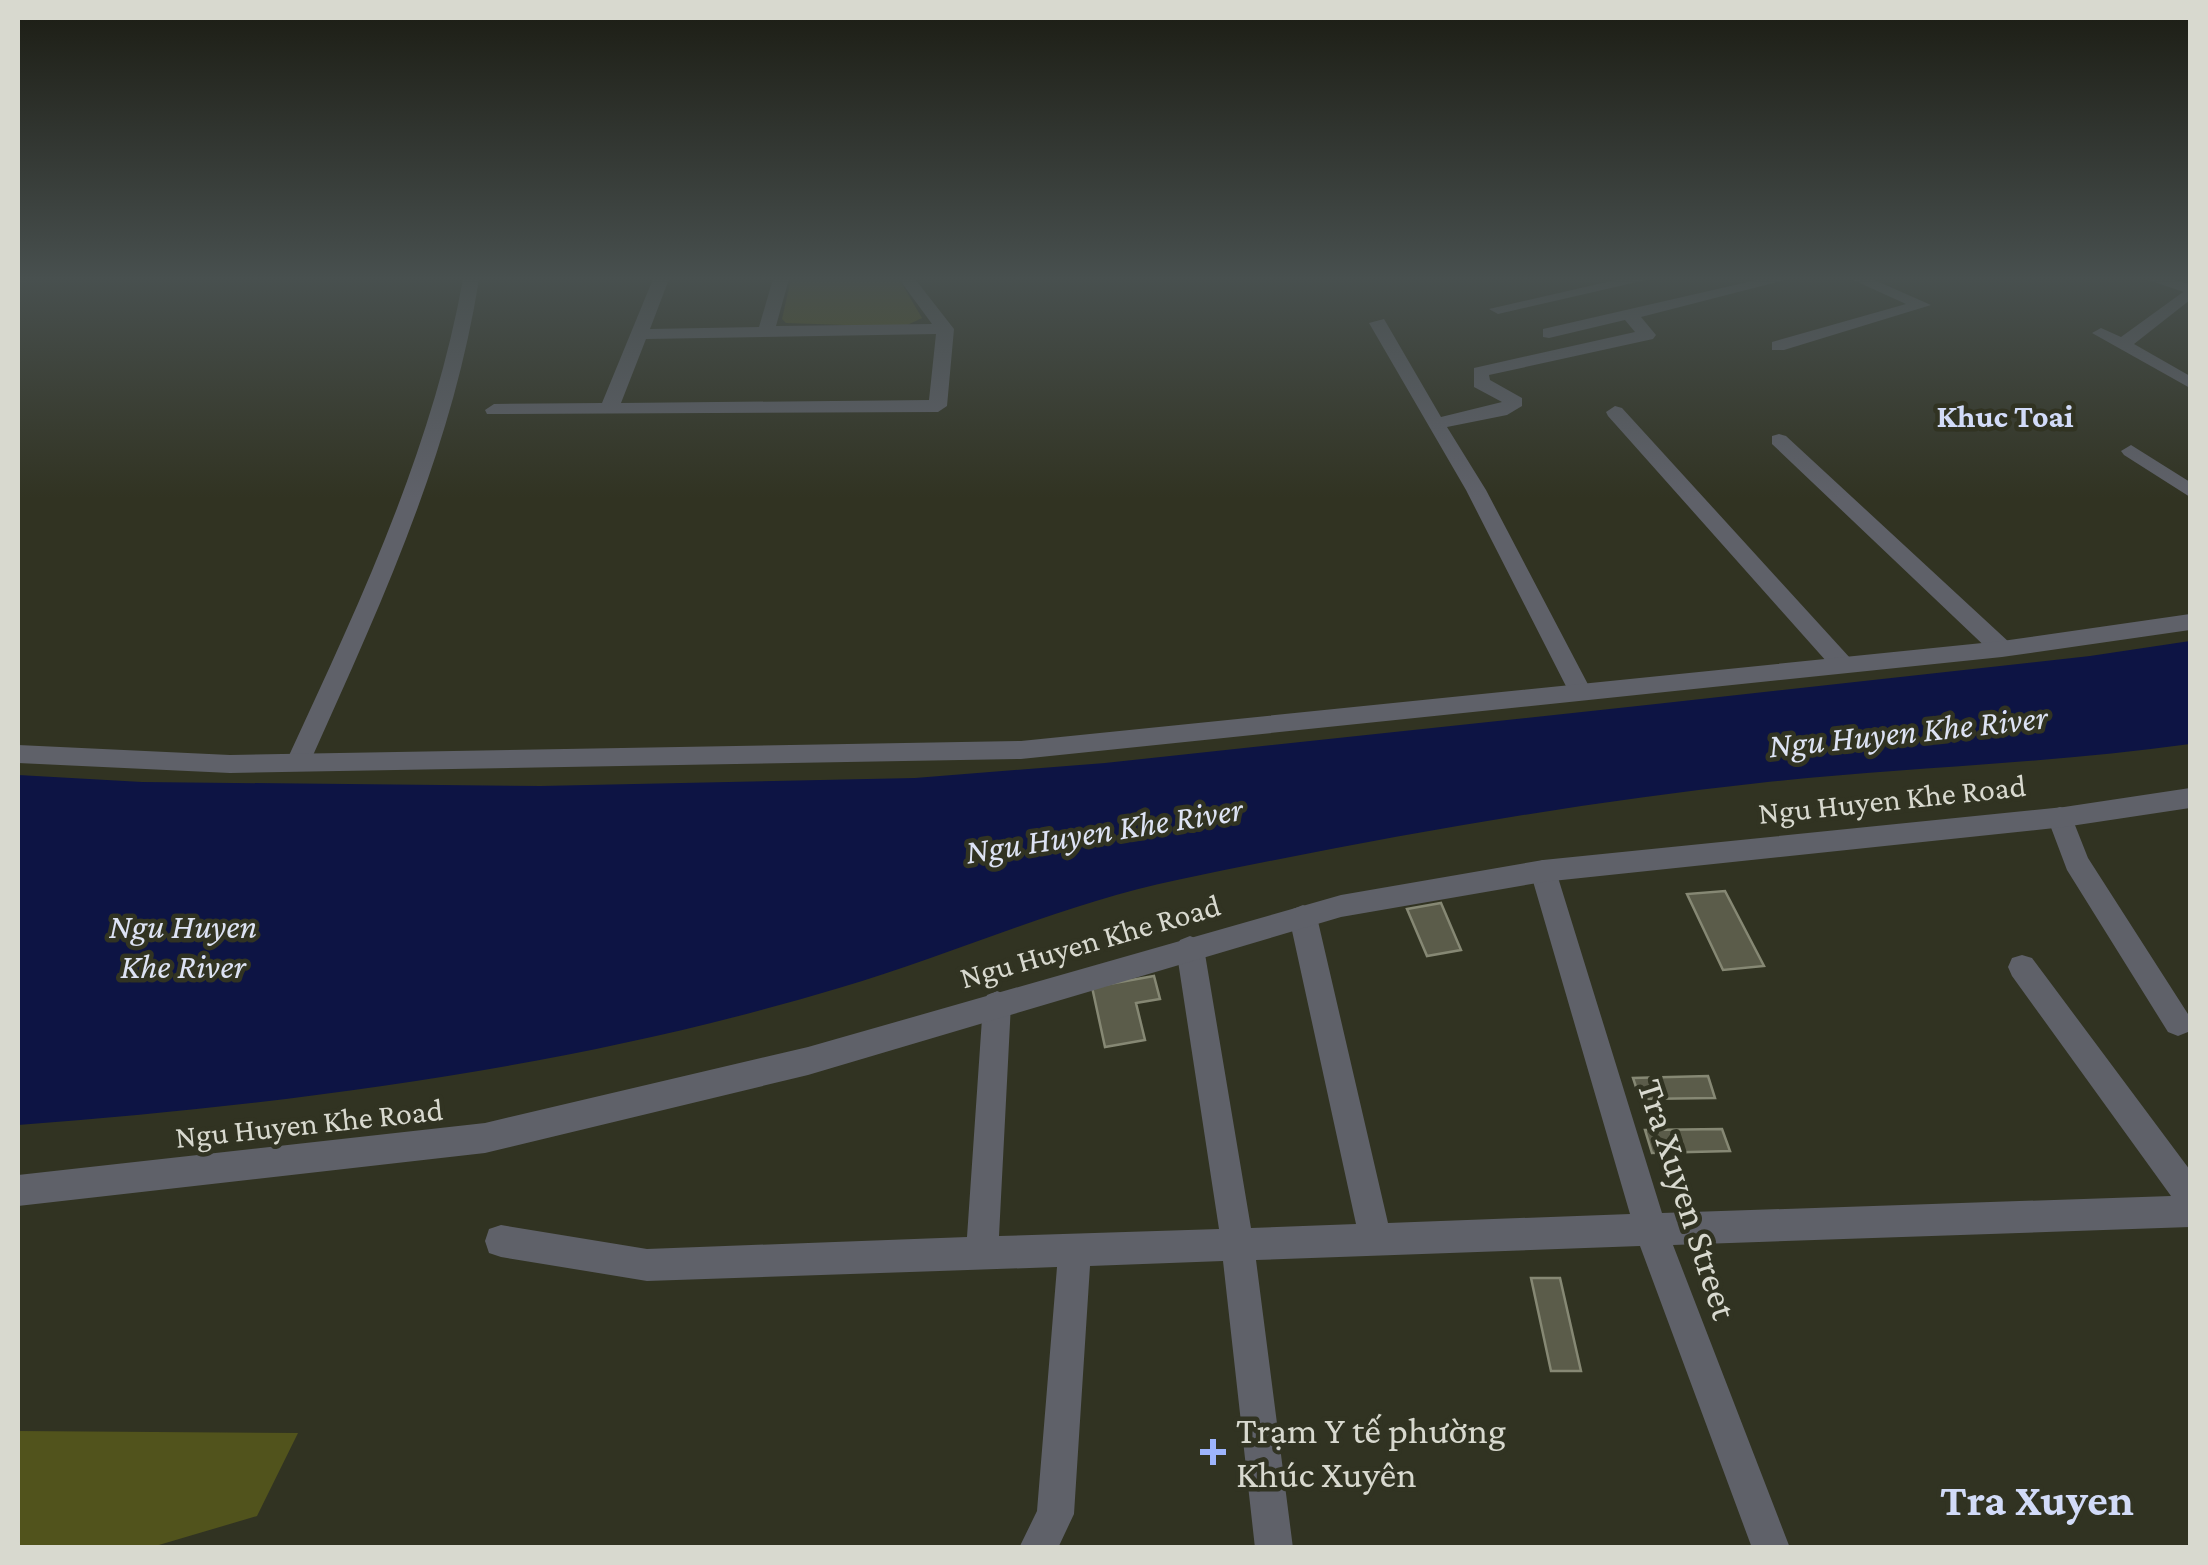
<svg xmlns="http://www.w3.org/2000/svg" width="2208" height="1565" font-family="'Crimson Pro',serif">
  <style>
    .green { fill: #51531c }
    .water { fill: #0d1444 }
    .building { fill: #5b5c4a; stroke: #868874; stroke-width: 2.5 }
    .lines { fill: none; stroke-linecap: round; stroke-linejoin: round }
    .minor { fill: #5f6169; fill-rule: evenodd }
    .tertiary { fill: #5f6169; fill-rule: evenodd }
    .poi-dot { fill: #9db4fd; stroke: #313322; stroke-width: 4 }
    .labels { text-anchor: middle; stroke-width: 9; stroke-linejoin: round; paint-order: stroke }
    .far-quarter-label { font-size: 32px; font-weight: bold; fill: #d2dbf8; stroke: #313322 }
    .street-label { font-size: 32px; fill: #d8d9cf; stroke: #313322 }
    .water-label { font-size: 35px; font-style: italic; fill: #dde3f4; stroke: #313322 }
    .near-street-label { font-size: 38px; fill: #d8d9cf; stroke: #313322 }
    .near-poi-label { font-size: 38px; fill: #d8d9cf; stroke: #313322; text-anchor: start }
    .near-quarter-label { font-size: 45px; font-weight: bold; fill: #d2dbf8; stroke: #313322 }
  </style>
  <rect width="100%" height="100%" fill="#313322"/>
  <!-- green -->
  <path class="green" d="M791 279H899L922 318 903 327 786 323 782 319Z
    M18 1431 298 1433 257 1516 152 1547 18 1548Z"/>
  <!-- water -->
  <path class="water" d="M2190 641V744C2048 764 1902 767 1759 783 1565 804 1368 840 1177 880 1062 904 951 955 839 988 573 1068 293 1104 18 1125V775L142 782 541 786 915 778 1105 763 1656 704 2090 656Z"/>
  <!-- building -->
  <path class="building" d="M1725 891 1764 966 1723 970 1687 894Z
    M1441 903 1461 950 1427 956 1407 909Z
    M1154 976 1160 999 1136 1003 1145 1040 1105 1047 1092 987Z
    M1708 1076 1715 1098 1640 1099 1633 1078Z
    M1722 1129 1730 1151 1652 1153 1645 1130Z
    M1531 1278H1560L1581 1371H1551Z"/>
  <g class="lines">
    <!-- minor -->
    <path class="minor" d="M463 279H479C452 451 381 604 310 762L307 769H289L286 762C359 604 432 451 463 279Z
      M653 279H669L650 329 759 327 773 279H789L776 326 932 324 899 279H915L954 329 947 406 938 412 487 414 485 410 494 404 602 403ZM936 334 929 400 621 403 646 339Z
      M1620 279H1650L1498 314 1489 309Z
      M1761 279H1789L1641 317 1656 335 1653 339 1489 375 1490 380 1522 398V406L1507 415 1447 427 1486 490 1592 692 1588 698H1572L1466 490 1369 323 1384 319 1441 417 1502 402 1474 387V368L1635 332 1625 320 1549 338 1543 337V329Z
      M1851 279H1872L1931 305 1784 350H1772V342L1906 304Z
      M2190 287V300L2134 344 2190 376V388L2092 333 2101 328 2121 337Z
      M1615 406 1622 408 1851 659 1855 665 1851 671H1835L1608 416 1606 412Z
      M1779 434 1786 436 2010 643 2013 649 2010 655H1994L1772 444V436Z
      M2131 445 2190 482V497L2124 455 2121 451Z
      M2060 807 2069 810 2088 858 2188 1014V1032L2178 1036 2168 1032 2067 870 2047 817 2051 810Z
      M1543 860 1552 863 1556 871 1662 1213 2171 1196 2012 976 2008 967 2012 958 2022 955 2032 958 2190 1170V1227L1673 1245 1790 1548H1752L1640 1246 1256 1260 1293 1548H1255L1223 1261 1090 1266 1074 1514 1058 1548H1019L1037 1511 1057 1267 647 1281 501 1257 489 1253 485 1241 489 1229 501 1225 647 1249 967 1237 983 1004 987 995 997 991 1007 995 1011 1004 999 1236 1219 1229 1176 948 1180 940 1190 936 1200 940 1204 948 1251 1228 1356 1224 1289 917 1293 909 1303 905 1313 909 1317 917 1388 1223 1630 1214 1530 871 1534 863Z"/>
    <!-- tertiary -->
    <path class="tertiary" d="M2145 279H2170L2190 284V294Z
      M2190 614V630L2002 657 1021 759 230 773 18 763V745L230 755 1021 741 2002 641Z
      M2190 788V808L2064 827 1543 882 1341 917 808 1075 485 1153 18 1206V1175L485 1123 808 1047 1341 895 1543 860 2064 807Z"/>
  </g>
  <!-- sky -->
  <linearGradient id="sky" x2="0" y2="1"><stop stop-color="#1b1c13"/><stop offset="0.56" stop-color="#48504f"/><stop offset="1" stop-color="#48504f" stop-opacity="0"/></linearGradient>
  <rect width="2208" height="498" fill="url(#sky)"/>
  <!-- markers -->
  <path class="poi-dot" d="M1208 1437h10v10h10v10h-10v10h-10v-10h-10v-10h10z"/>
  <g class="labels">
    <!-- far-quarter labels -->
    <g class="far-quarter-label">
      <text x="2005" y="427">Khuc Toai</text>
    </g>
    <!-- street labels -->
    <g class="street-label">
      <text transform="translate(1892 799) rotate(-6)" y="11">Ngu Huyen Khe Road</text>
      <text transform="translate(1090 941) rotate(-16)" y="11">Ngu Huyen Khe Road</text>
      <text transform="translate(309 1123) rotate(-6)" y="11">Ngu Huyen Khe Road</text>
    </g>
    <!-- water labels -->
    <g class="water-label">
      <text transform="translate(1908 731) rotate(-6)" y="12">Ngu Huyen Khe River</text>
      <text transform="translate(1104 830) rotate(-9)" y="12">Ngu Huyen Khe River</text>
      <text x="183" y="938">Ngu Huyen<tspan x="183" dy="40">Khe River</tspan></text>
    </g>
    <!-- near-street labels -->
    <g class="near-street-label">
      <text transform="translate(1688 1199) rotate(72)" y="13">Tra Xuyen Street</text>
    </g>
    <!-- near-poi labels -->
    <g class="near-poi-label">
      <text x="1236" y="1443">Trạm Y tế phường<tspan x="1236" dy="44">Khúc Xuyên</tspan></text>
    </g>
    <!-- near-quarter labels -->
    <g class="near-quarter-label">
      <text x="2037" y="1515">Tra Xuyen</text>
    </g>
  </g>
  <!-- border -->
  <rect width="2208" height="1565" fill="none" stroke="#d8d9cf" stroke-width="40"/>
</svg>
